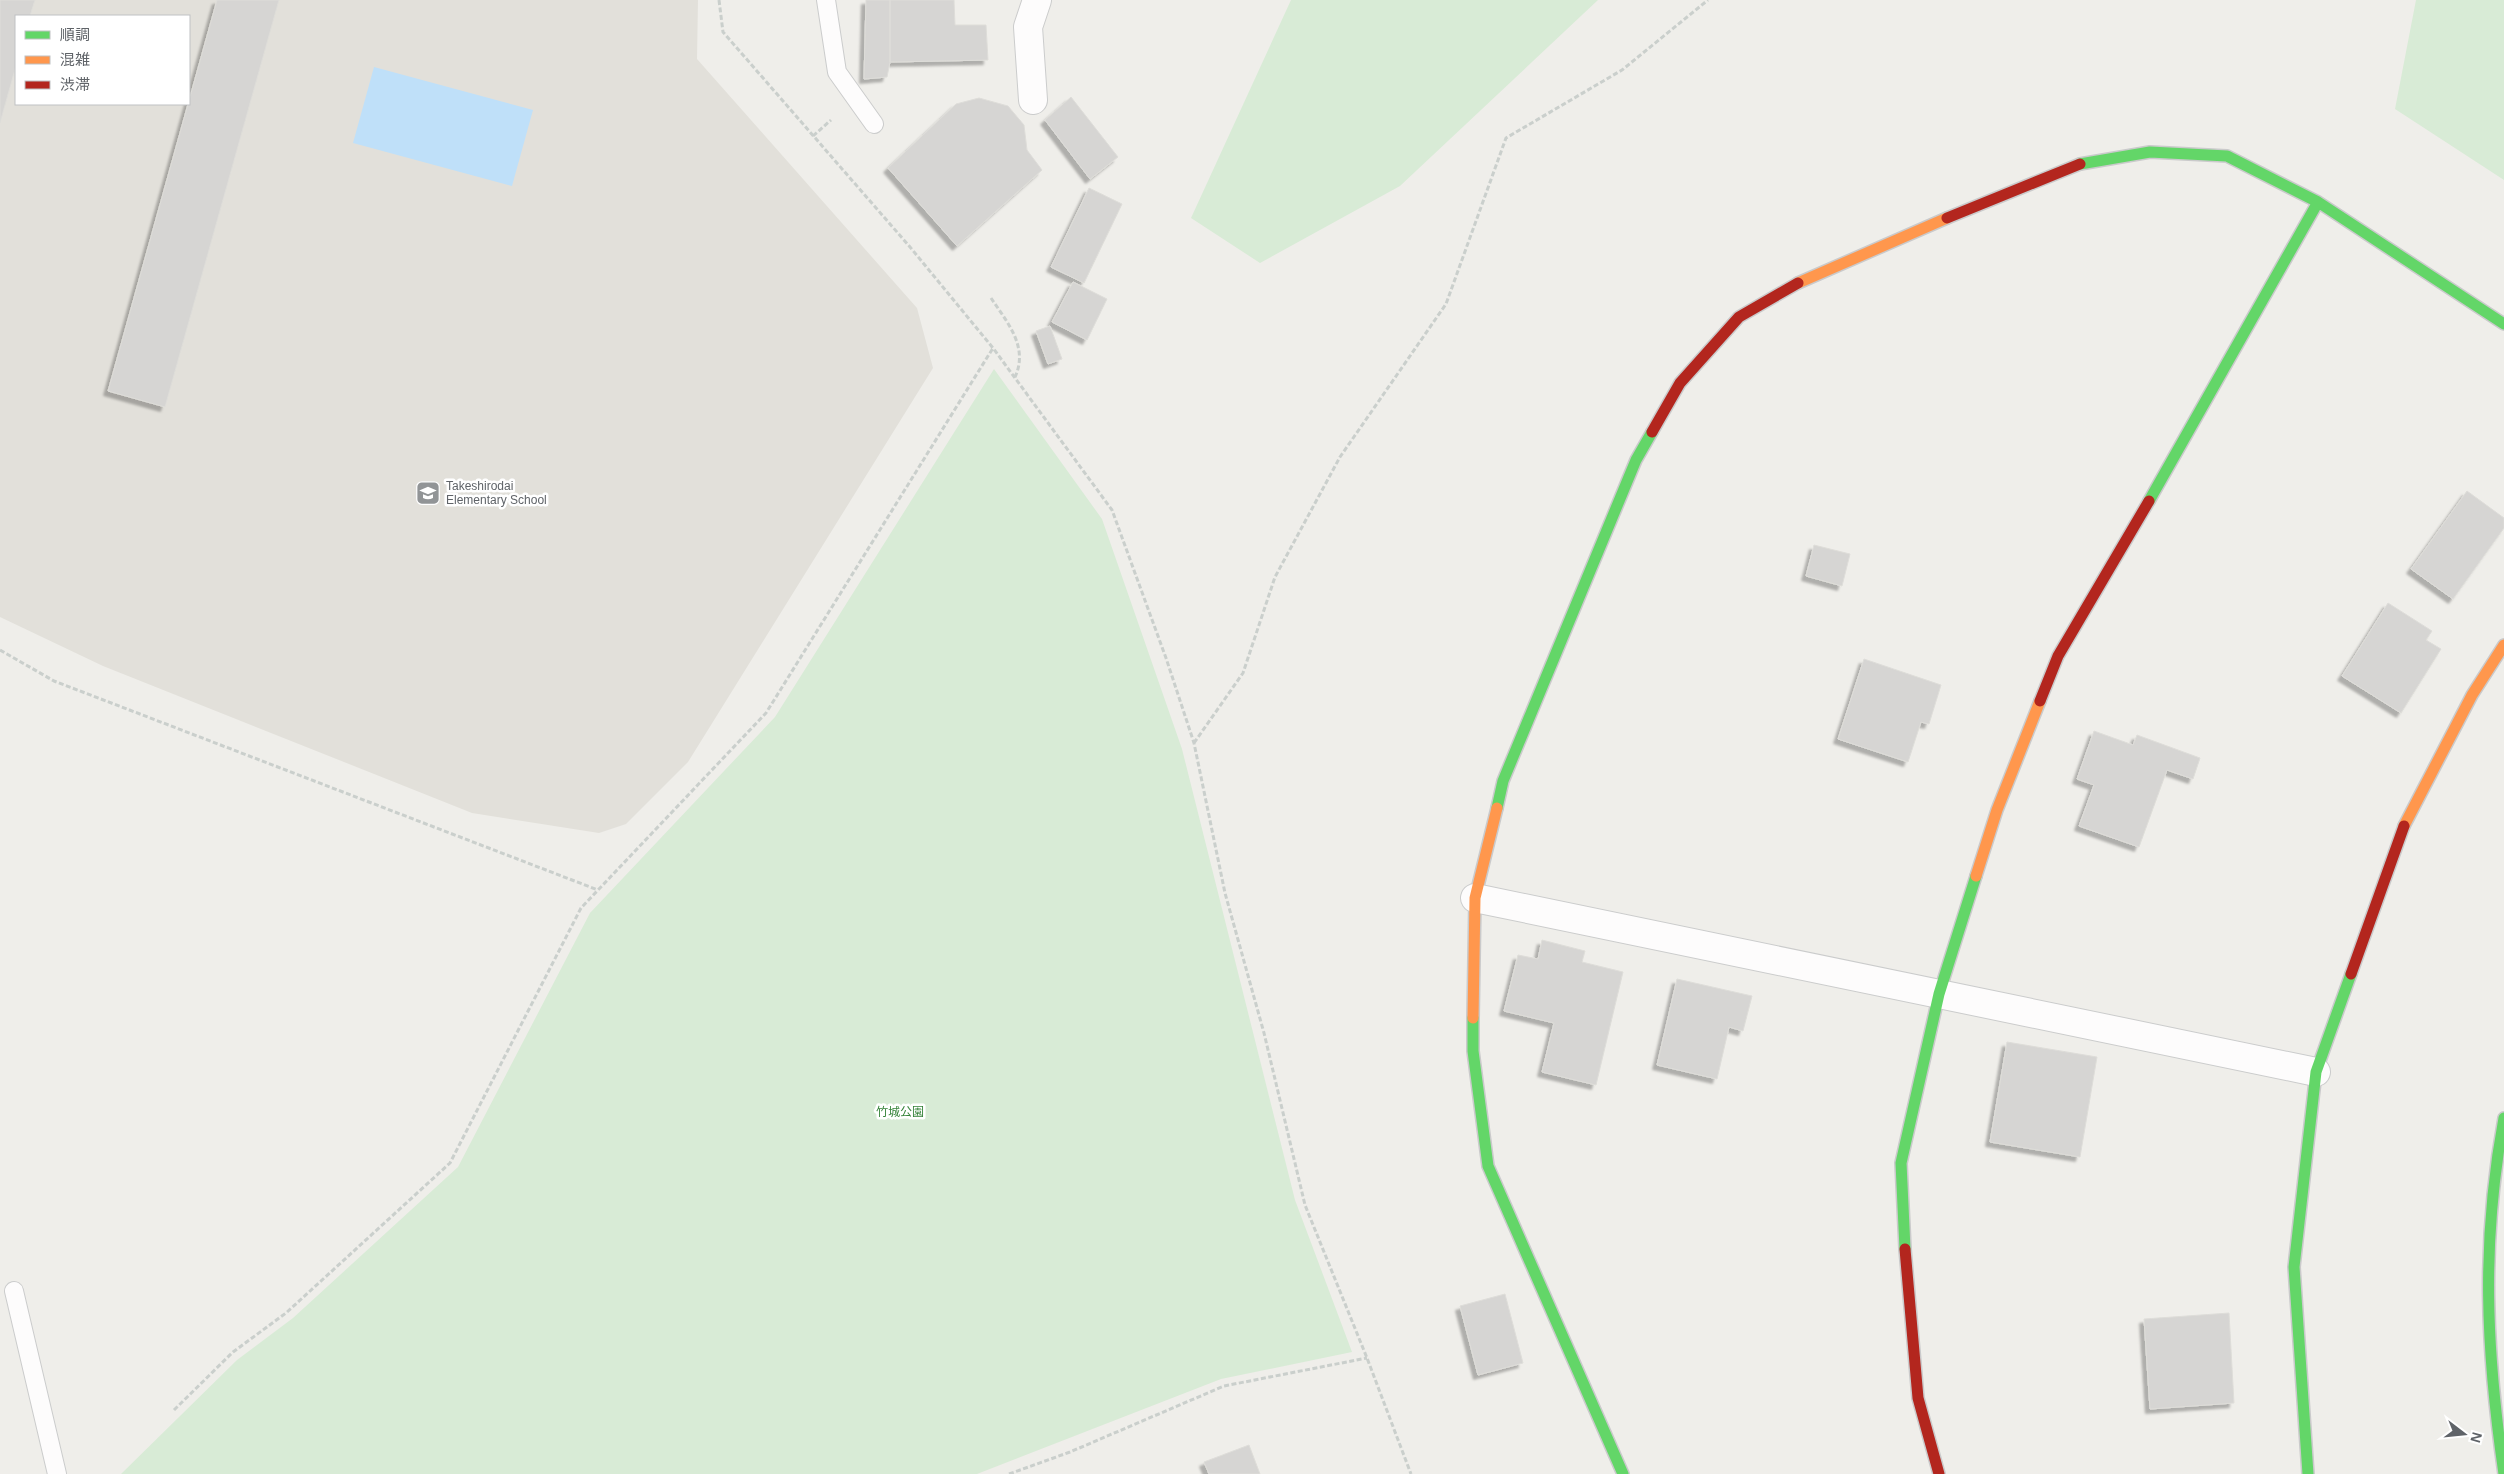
<svg xmlns="http://www.w3.org/2000/svg" width="2504" height="1474" font-family="Arial,'Noto Sans JP',sans-serif">
  <style>
    .education { fill: #e2e0da; fill-rule: evenodd }
    .green { fill: #d8ebd6 }
    .water { fill: #bfe0f9 }
    .building { fill: #d6d5d3; stroke: #deddd9; filter: url(#shadow) }
    .lines { fill: none; stroke-linecap: round; stroke-linejoin: round }
    .lane-casing { stroke: #cbcccc; stroke-width: 20 }
    .street-casing { stroke: #cbcccc; stroke-width: 30 }
    .fast-casing { stroke: #cacacb; stroke-width: 14 }
    .slow-casing { stroke: #cacacb; stroke-width: 14 }
    .jam-casing { stroke: #cacacb; stroke-width: 14 }
    .path { stroke: #cacfcc; stroke-width: 3; stroke-dasharray: 5 2.5; stroke-linecap: butt }
    .lane { stroke: #fdfcfc; stroke-width: 18 }
    .street { stroke: #fdfcfc; stroke-width: 28 }
    .fast { stroke: #63d668; stroke-width: 11 }
    .slow { stroke: #ff974d; stroke-width: 11 }
    .jam { stroke: #b3261e; stroke-width: 11 }
    .labels { text-anchor: middle; stroke-width: 5; stroke-linejoin: round; paint-order: stroke }
    .poi-label { font-size: 12px; fill: #5f6368; stroke: #fff; text-anchor: start }
    .park-label { font-size: 12px; fill: #348238; stroke: #fff }
  </style>
  <defs>
    <filter id="shadow"><feDropShadow dx="-4.5" dy="4.5" stdDeviation="1" flood-color="#0004"/></filter>
  </defs>
  <rect width="100%" height="100%" fill="#efeeea"/>
  <!-- education -->
  <path class="education" d="M0 0H698L697 59 917 308 933 368 688 762 626 824 599 833 472 813 103 666 0 617ZM16 16H189V104H16Z"/>
  <!-- green -->
  <path class="green" d="M1291 0H1598L1400 186 1260 263 1191 218Z
    M2416 0H2504V180L2395 109Z
    M994 369 1102 519 1182 749 1295 1200 1352 1352 1221 1379 977 1474H121L237 1360 293 1318 458 1167 590 913 775 717Z"/>
  <!-- water -->
  <path class="water" d="M374 67 533 110 512 186 353 143Z"/>
  <!-- building -->
  <path class="building" d="M0 0H35L30 16H16V66L0 123Z
    M217 0H279L165 407 108 391Z
    M866 0H890V62L887 77 864 79Z
    M890 0H954L955 25H986L988 60 890 62Z
    M1071 97 1118 157 1090 179 1045 120Z
    M979 98 1008 106 1024 125 1027 150 1042 170 957 246 888 168 956 104Z
    M1089 188 1122 204 1084 283 1051 267Z
    M1073 282 1107 299 1087 340 1052 322Z
    M1050 326 1062 359 1048 364 1036 331Z
    M2467 491 2504 518V528L2453 599 2411 569Z
    M1814 545 1850 554 1842 586 1806 576Z
    M2388 603 2432 631 2426 640 2441 649 2401 713 2342 676Z
    M1864 659 1941 685 1929 724 1921 722 1908 762 1838 739Z
    M2094 731 2133 745 2137 735 2200 758 2193 779 2167 770 2139 847 2079 826 2094 785 2077 779Z
    M1542 940 1585 951 1582 962 1623 972 1596 1085 1542 1072 1554 1023 1504 1011 1518 955 1538 959Z
    M1677 979 1752 996 1743 1031 1729 1027 1717 1079 1657 1065Z
    M2007 1042 2097 1057 2080 1157 1990 1142Z
    M1505 1294 1523 1363 1478 1375 1460 1306Z
    M2229 1313 2234 1403 2150 1409 2144 1319Z
    M1249 1445 1260 1474H1209L1204 1462Z"/>
  <g class="lines">
    <!-- lane casing -->
    <g class="lane-casing">
      <path id="lane" d="M826 0 837 72 874 124
        M14 1291 57 1474"/>
    </g>
    <!-- street casing -->
    <g class="street-casing">
      <path id="street" d="M1033 100 1028 27 1037 0
        M1475 898 2316 1072"/>
    </g>
    <!-- fast casing -->
    <g class="fast-casing">
      <path id="fast" d="M2080 164 2150 152 2227 156 2318 202 2504 324
        M2149 501 2318 202
        M1497 808 1503 781 1636 460 1652 432
        M1473 1018V1051L1488 1166 1623 1474
        M2504 1118C2481 1241 2486 1351 2504 1474
        M1905 1249 1901 1163 1939 994 1976 876
        M2308 1474 2294 1267 2316 1072 2351 974"/>
    </g>
    <!-- slow casing -->
    <g class="slow-casing">
      <path id="slow" d="M1798 283 1947 218
        M2404 826 2472 695 2504 645
        M1976 876 1997 810 2040 701
        M1473 1018 1475 898 1497 808"/>
    </g>
    <!-- jam casing -->
    <g class="jam-casing">
      <path id="jam" d="M1947 218 2080 164
        M1652 432 1680 383 1739 317 1798 283
        M2040 701 2058 656 2149 501
        M2351 974 2404 826
        M1905 1249 1918 1398 1939 1474"/>
    </g>
    <!-- path -->
    <path class="path" d="M719 0 723 32 910 247 993 348 1112 510 1166 658 1194 743 1225 893 1264 1033 1305 1205 1367 1358 1411 1474
      M813 136 831 120
      M991 298C1007 322 1029 347 1015 377
      M0 650 54 681 598 890
      M1194 743 1243 673 1275 577 1340 457 1446 304 1506 138 1622 70 1708 0
      M174 1410 233 1352 286 1313 450 1163 581 908 766 713 993 348
      M1009 1474 1070 1452 1224 1386 1367 1358"/>
    <!-- lane -->
    <use href="#lane" class="lane"/>
    <!-- street -->
    <use href="#street" class="street"/>
    <!-- fast -->
    <use href="#fast" class="fast"/>
    <!-- slow -->
    <use href="#slow" class="slow"/>
    <!-- jam -->
    <use href="#jam" class="jam"/>
  </g>
  <!-- icons -->
  <defs>
    <g id="school-square" transform="scale(1.25)"><rect x="-9" y="-9" width="18" height="18" rx="4" fill="#919496" stroke="#fff"/><path d="M0-5L7-2L0 1L-7-2ZM-4 1L0 2.5L4 1V4Q0 6-4 4Z" fill="#fff"/></g>
  </defs>
  <g fill-rule="evenodd">
    <use href="#school-square" x="428" y="493"/>
  </g>
  <g class="labels">
    <!-- poi labels -->
    <g class="poi-label">
      <text x="446" y="490">Takeshirodai<tspan x="446" dy="14">Elementary School</tspan></text>
    </g>
    <!-- park labels -->
    <g class="park-label">
      <text x="900" y="1116">竹城公園</text>
    </g>
  </g>
  <!-- legend -->
  <rect x="15" y="15" width="175" height="90" fill="#ffffff" stroke="#bfc1c3"/>
  <rect x="25" y="31" width="25" height="8" fill="#63d668" stroke="#bfc1c3"/>
  <text x="60" y="40" font-size="15" fill="#5f6368">順調</text>
  <rect x="25" y="56" width="25" height="8" fill="#ff974d" stroke="#bfc1c3"/>
  <text x="60" y="65" font-size="15" fill="#5f6368">混雑</text>
  <rect x="25" y="81" width="25" height="8" fill="#b3261e" stroke="#bfc1c3"/>
  <text x="60" y="90" font-size="15" fill="#5f6368">渋滞</text>
  <!-- north arrow -->
  <g transform="translate(2464 1434) rotate(106)" stroke="#ffffff" stroke-width="4" paint-order="stroke">
  <path d="M0-4L9 19L0 12L-9 19Z" fill="#5f6368"/>
  <text y="-8" font-size="14" font-weight="bold" text-anchor="middle" fill="#5f6368">N</text>
  </g>
</svg>
